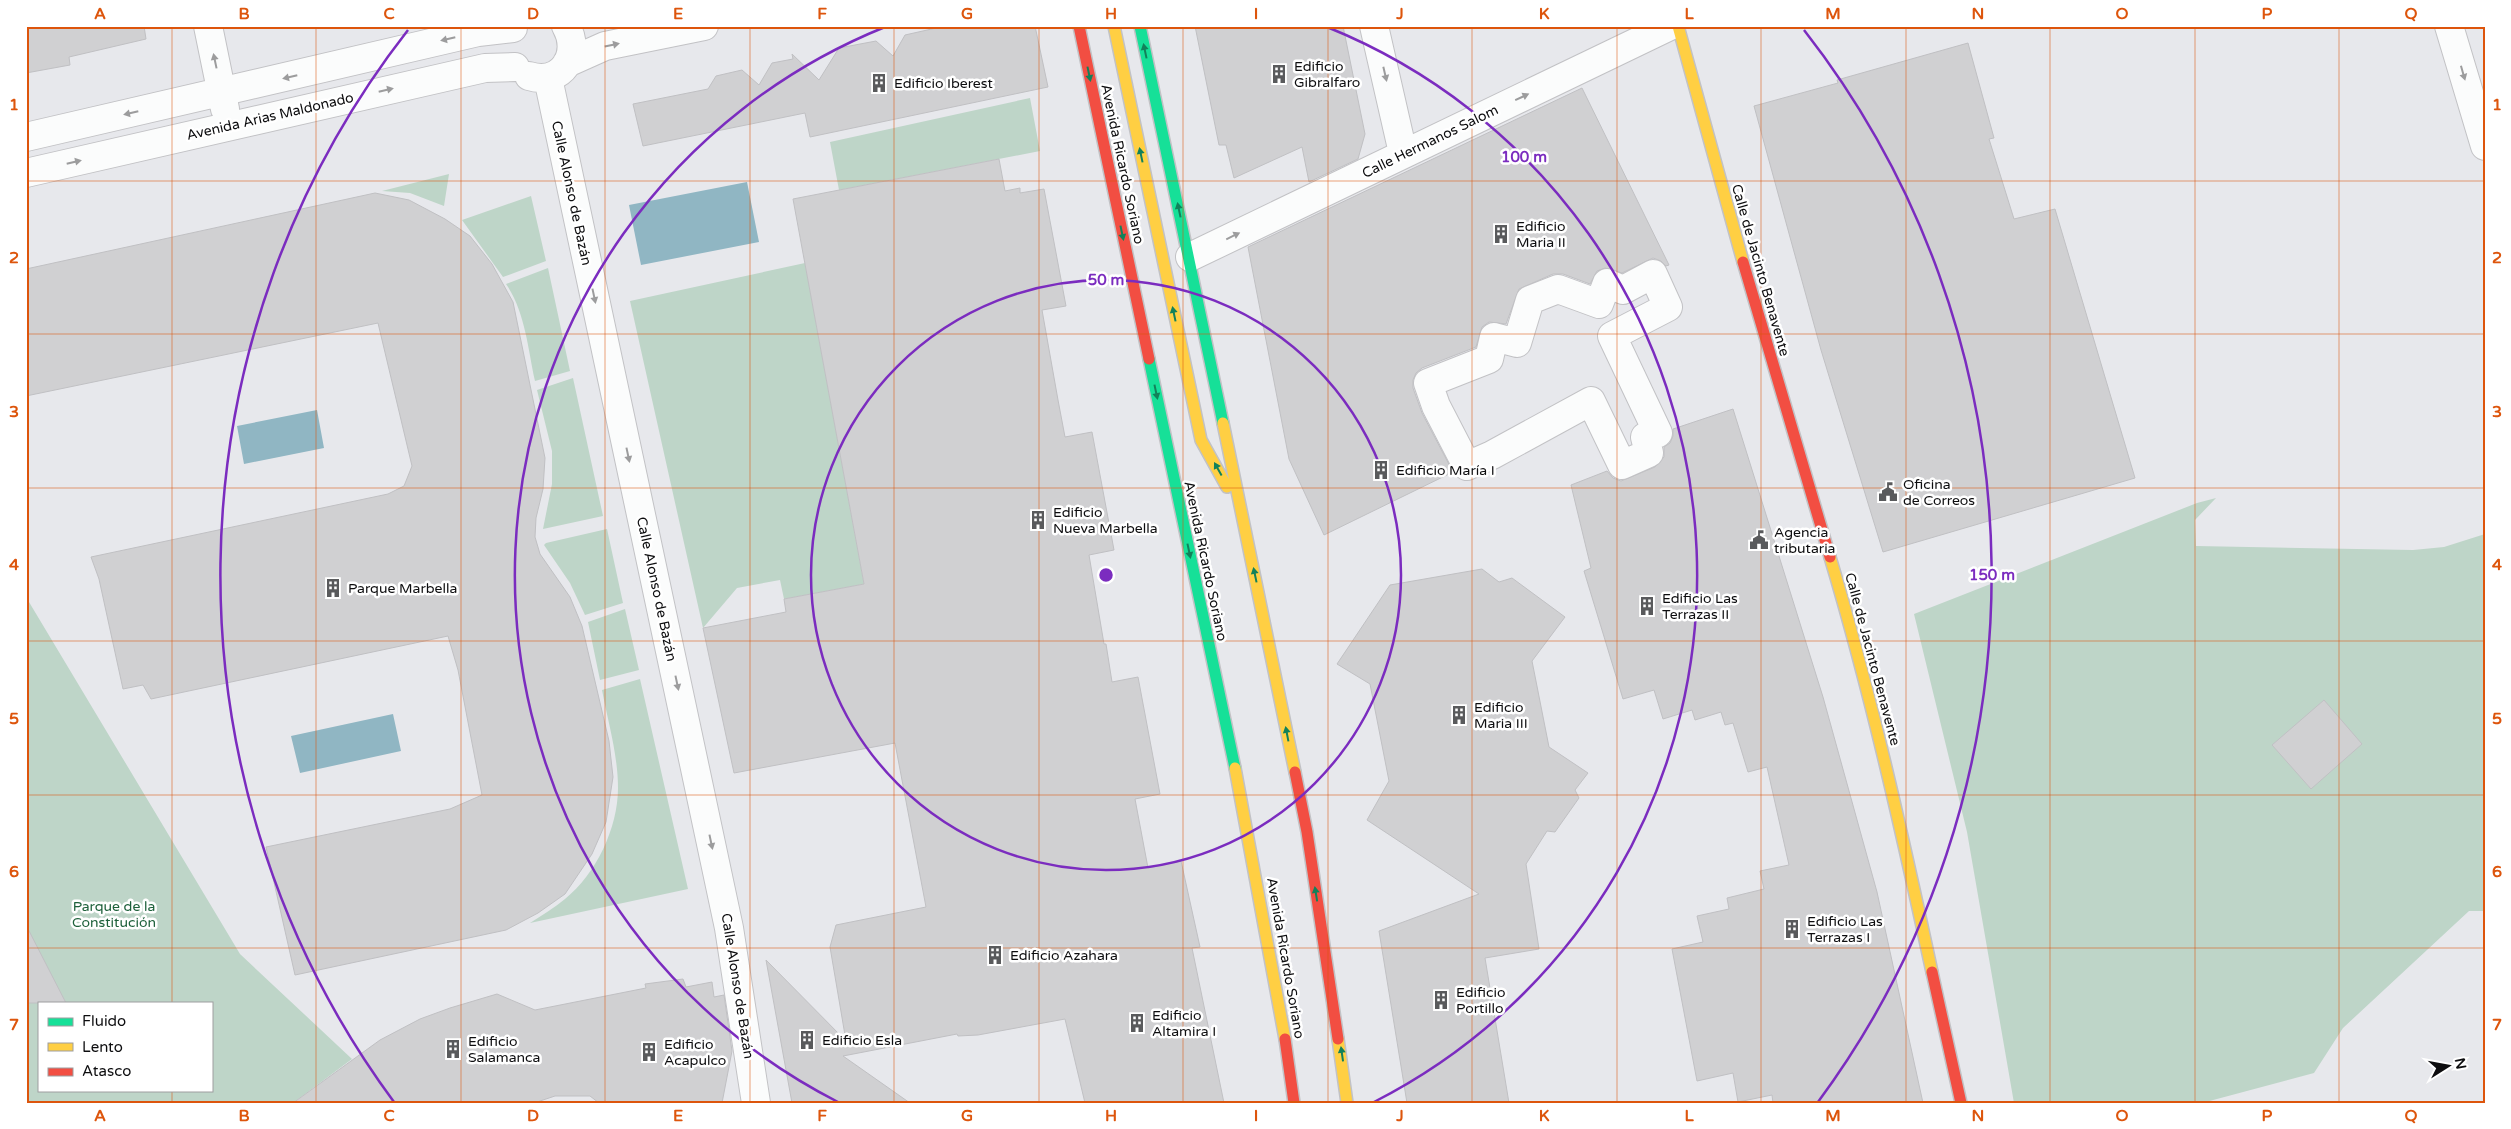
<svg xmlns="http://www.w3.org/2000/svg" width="2511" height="1129" font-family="'Varela Round',sans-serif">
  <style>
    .green { fill: #bed5c8; fill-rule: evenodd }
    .water { fill: #90b6c3 }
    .building { fill: #d0d0d2; stroke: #c0c0c3 }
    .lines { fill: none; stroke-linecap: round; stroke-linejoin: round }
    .street-casing { stroke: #c2c2c5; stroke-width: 30 }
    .fast-casing { stroke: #c2c2c5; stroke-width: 14 }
    .slow-casing { stroke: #c2c2c5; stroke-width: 14 }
    .jam-casing { stroke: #c2c2c5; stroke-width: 14 }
    .street { stroke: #fbfcfc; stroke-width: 28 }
    .fast { stroke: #16e098; stroke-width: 11 }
    .slow { stroke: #ffcf43; stroke-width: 11 }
    .jam { stroke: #f24e42; stroke-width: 11 }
    .oneway { fill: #9c9c9d }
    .oneway2 { fill: #12815a }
    .grid { fill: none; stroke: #dd550c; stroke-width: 1; stroke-opacity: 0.55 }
    .ring { fill: none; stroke: #7b2cbf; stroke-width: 2.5 }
    .labels { text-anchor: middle; stroke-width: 5; stroke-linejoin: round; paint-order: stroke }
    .poi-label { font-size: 14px; fill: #0d0d0f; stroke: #fff; text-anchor: start }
    .street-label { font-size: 14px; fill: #0d0d0f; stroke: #fff }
    .park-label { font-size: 14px; fill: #1e613b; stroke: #fff }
    .centre { fill: #7b2cbf; stroke: #fff; stroke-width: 2.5 }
    .ring-label { font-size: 15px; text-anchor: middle; font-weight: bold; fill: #7b2cbf; stroke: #fff; stroke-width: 5; stroke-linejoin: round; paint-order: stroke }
    .neatline { fill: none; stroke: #dd550c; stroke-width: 2 }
    .grid-label { font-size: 16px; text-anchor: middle; font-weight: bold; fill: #dd550c }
  </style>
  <rect width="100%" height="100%" fill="#e7e8ec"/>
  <!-- green -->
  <path class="green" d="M1030 98 1040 151 839 190 830 142Z
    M449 174 444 206 410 193 382 191Z
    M531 196 546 261 503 277 462 220Z
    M805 263 864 584 784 599 780 580 737 588 703 628 630 301Z
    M548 268 570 371 535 381C528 349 525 311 506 284Z
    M573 378 603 516 543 529 552 484V451L537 390Z
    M2216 498 2195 520 2196 546 2413 550 2444 547 2485 534V911H2469L2343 1028 2314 1073 2202 1103H2014L1967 832 1914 614 2197 503Z
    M607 529 623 603 585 615 570 583 544 545 546 543Z
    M26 597 240 954 352 1059 293 1103H26ZM39 1003H211V1090H39Z
    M625 609 639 670 600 680 588 622Z
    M640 679 688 889 530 923C542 915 554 908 565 899 596 874 618 828 618 788 618 755 608 722 602 690Z"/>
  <!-- water -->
  <path class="water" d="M747 182 759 242 641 265 629 205Z
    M317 410 324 448 244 464 237 426Z
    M393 714 401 751 300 773 291 736Z"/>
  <!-- building -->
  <path class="building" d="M26 26H144L146 39 69 57 70 65 26 73Z
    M945 26H1035L1048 87 810 137 805 113 643 146 633 104 708 89 716 76 742 70 759 85 772 63 793 59 792 54 819 80 839 48 876 41 893 56 905 35Z
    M1195 26H1343L1365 134 1358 159 1309 182 1302 147 1234 178 1226 145H1219Z
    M1968 43 1994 138 1989 139 2014 219 2055 209 2135 478 1883 552 1821 350 1754 106 1838 83 1837 80Z
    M1582 88 1669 265 1666 266 1661 261 1653 258 1622 273 1605 268 1597 271 1590 284 1563 274H1553L1519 289 1506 324 1489 322 1482 327 1476 347 1422 368 1416 373 1413 380V388L1422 413 1453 472 1324 535 1289 459 1248 247Z
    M999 159 1005 191 1020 188V193L1044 189 1066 306 1042 310 1058 400 1065 437 1092 432 1114 550 1089 555 1104 644H1106L1112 682 1138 677 1160 794 1135 799 1148 868 1181 861 1200 947 1192 948 1224 1103H1085L1065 1019 978 1035 958 1036 957 1034 843 1056 910 1103H792L766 960 846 1041 830 947 836 925 926 907 895 743 734 773 703 628 786 612 784 599 864 584 793 199Z
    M375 193 409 200 445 219 470 236 492 264 513 302 545 458 543 489 536 518 535 537 540 554 570 597 582 626 609 741 613 777 606 822 592 854 565 894 538 913 506 930 295 975 266 847 450 809 482 795 458 670 448 636 151 699 143 685 123 689 99 579 91 557 388 494 404 486 412 466 378 323 26 396V269Z
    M1733 409 1823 697 1877 892 1923 1103H1773L1772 1095 1738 1102 1733 1073 1697 1081 1672 949 1703 942 1697 916 1729 909 1727 898 1764 889 1760 871 1789 865 1767 767 1748 772 1733 723 1725 725 1721 712 1695 720 1692 710 1663 719 1654 690 1623 699 1584 571 1591 568 1571 485 1607 471 1613 478 1621 481 1655 467 1664 457V447L1670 443 1673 436V429Z
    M1482 569 1499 582 1512 578 1565 617 1532 661 1549 747 1588 773 1575 790 1579 798 1555 832 1547 831 1526 864 1539 949 1485 958 1509 1103H1407L1379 931 1479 894 1367 820 1389 781 1370 684 1337 664 1390 585Z
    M2324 700 2362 744 2311 789 2272 745Z
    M26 925 66 1003H26Z
    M683 979 686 987 712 982 714 997 724 995 732 1051 722 1103H599L590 1096H555L534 1103H293L380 1040 420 1019 450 1008 497 994 535 1010 646 988 645 984Z"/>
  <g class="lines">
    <!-- street casing -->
    <g class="street-casing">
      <path id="street" d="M208 26 225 109
        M1374 26 1403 153
        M2449 26 2485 146
        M567 63 605 46 704 26
        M529 76C562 86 582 54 566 26
        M548 78 729 928 756 1103
        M26 137 478 32 513 28
        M26 173 485 68 515 67
        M1190 257 1670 26
        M1653 274 1668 307 1612 336 1658 433 1645 437 1649 453 1622 465 1591 401 1492 455 1467 466 1436 406 1428 383 1489 359 1494 337 1517 343 1530 300 1558 289 1599 304 1607 283 1623 290Z"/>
    </g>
    <!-- fast casing -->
    <g class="fast-casing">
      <path id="fast" d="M1140 26 1223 423
        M1149 359 1235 768"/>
    </g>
    <!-- slow casing -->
    <g class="slow-casing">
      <path id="slow" d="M1114 26 1201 440 1227 487
        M1678 26 1743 262
        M1223 423 1295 772
        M1830 557C1871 694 1902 833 1932 972
        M1235 768 1285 1039
        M1338 1039 1347 1103"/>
    </g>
    <!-- jam casing -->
    <g class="jam-casing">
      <path id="jam" d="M1079 26 1149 359
        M1743 262 1830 557
        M1295 772 1307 832 1338 1039
        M1932 972 1961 1103
        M1285 1039 1294 1103"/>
    </g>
    <!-- street -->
    <use href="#street" class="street"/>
    <!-- fast -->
    <use href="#fast" class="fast"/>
    <!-- slow -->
    <use href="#slow" class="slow"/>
    <!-- jam -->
    <use href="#jam" class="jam"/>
  </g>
  <!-- one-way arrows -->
  <defs><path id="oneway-solid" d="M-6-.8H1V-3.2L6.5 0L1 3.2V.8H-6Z" transform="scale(1.25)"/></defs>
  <g class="oneway">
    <use href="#oneway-solid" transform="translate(448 39) rotate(167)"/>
    <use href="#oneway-solid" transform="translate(612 45) rotate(-12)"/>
    <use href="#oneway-solid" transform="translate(215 61) rotate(-102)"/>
    <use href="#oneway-solid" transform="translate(2463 73) rotate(74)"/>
    <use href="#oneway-solid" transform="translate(1385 74) rotate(77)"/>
    <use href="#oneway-solid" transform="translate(290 77) rotate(167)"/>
    <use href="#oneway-solid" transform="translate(386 90) rotate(-13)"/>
    <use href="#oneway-solid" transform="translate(1522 97) rotate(-25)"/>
    <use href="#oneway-solid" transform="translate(131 113) rotate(167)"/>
    <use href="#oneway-solid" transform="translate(74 162) rotate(-13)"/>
    <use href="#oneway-solid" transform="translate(1233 236) rotate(-26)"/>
    <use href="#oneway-solid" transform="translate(594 296) rotate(78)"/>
    <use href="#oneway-solid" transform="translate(628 455) rotate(78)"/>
    <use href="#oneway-solid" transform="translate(677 683) rotate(78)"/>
    <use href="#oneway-solid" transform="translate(711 842) rotate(78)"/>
  </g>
  <g class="oneway2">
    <use href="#oneway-solid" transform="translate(1145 51) rotate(-102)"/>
    <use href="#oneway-solid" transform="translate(1089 74) rotate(78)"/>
    <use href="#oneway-solid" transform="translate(1141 155) rotate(-102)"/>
    <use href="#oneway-solid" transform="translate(1179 210) rotate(-102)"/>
    <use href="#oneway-solid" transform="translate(1122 233) rotate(78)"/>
    <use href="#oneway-solid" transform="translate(1174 314) rotate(-102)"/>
    <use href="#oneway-solid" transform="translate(1156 392) rotate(78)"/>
    <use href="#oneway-solid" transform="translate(1218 469) rotate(-119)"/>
    <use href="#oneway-solid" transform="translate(1189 551) rotate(78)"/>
    <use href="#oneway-solid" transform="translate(1255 575) rotate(-102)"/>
    <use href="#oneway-solid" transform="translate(1287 734) rotate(-101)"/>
    <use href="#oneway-solid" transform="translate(1316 894) rotate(-99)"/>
    <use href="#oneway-solid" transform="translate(1342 1054) rotate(-98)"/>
  </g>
  <!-- grid -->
  <path class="grid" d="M172 26V1003M316 26V1103M461 26V1103M605 26V1103M750 26V1103M894 26V1103M1039 26V1103M1183 26V1103M1328 26V1103M1472 26V1103M1617 26V1103M1761 26V1103M1906 26V1103M2050 26V1103M2195 26V1103M2339 26V1103M26 181H2485M26 334H2485M26 488H2485M26 641H2485M26 795H2485M26 948H2485M172 1090V1103"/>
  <!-- distance rings -->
  <g class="ring">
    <circle cx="1106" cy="575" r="295"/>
    <path d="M838 1102A591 591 0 0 1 885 27M1327 27A591 591 0 0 1 1374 1102"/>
    <path d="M394 1102A886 886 0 0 1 408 30M1804 30A886 886 0 0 1 1818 1102"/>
  </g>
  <!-- icons -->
  <defs>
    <g id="building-bare" transform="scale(1.5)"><path d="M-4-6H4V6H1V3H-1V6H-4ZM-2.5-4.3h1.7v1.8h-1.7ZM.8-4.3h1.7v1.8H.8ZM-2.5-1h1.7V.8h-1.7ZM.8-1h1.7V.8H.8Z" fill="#595a5c" stroke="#fff" stroke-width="2.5" paint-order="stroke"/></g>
    <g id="civic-bare" transform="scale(1.5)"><path d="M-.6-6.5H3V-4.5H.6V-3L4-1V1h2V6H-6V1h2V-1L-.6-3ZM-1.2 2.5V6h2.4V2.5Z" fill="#595a5c" stroke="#fff" stroke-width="2.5" paint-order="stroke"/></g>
  </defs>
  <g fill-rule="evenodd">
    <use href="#building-bare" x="1279" y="74"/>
    <use href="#building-bare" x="879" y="83"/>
    <use href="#building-bare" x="1501" y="234"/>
    <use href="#building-bare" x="1381" y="470"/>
    <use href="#civic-bare" x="1888" y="492"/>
    <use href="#building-bare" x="1038" y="520"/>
    <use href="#civic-bare" x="1759" y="540"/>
    <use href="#building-bare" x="333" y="588"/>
    <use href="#building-bare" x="1647" y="606"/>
    <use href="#building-bare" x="1459" y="715"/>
    <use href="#building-bare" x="1792" y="929"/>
    <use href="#building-bare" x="995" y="955"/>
    <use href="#building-bare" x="1441" y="1000"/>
    <use href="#building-bare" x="1137" y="1023"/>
    <use href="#building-bare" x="807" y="1040"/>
    <use href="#building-bare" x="453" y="1049"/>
    <use href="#building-bare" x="649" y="1052"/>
  </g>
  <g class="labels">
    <!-- poi labels -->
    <g class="poi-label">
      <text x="1294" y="71">Edificio<tspan x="1294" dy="16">Gibralfaro</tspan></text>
      <text x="894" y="88">Edificio Iberest</text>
      <text x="1516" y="231">Edificio<tspan x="1516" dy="16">Maria II</tspan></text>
      <text x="1396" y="475">Edificio María I</text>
      <text x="1903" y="489">Oficina<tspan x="1903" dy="16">de Correos</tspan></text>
      <text x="1053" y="517">Edificio<tspan x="1053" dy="16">Nueva Marbella</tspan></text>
      <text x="1774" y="537">Agencia<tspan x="1774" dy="16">tributaria</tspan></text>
      <text x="348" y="593">Parque Marbella</text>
      <text x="1662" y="603">Edificio Las<tspan x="1662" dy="16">Terrazas II</tspan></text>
      <text x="1474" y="712">Edificio<tspan x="1474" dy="16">Maria III</tspan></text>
      <text x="1807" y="926">Edificio Las<tspan x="1807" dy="16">Terrazas I</tspan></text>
      <text x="1010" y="960">Edificio Azahara</text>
      <text x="1456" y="997">Edificio<tspan x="1456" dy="16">Portillo</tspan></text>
      <text x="1152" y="1020">Edificio<tspan x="1152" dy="16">Altamira I</tspan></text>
      <text x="822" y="1045">Edificio Esla</text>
      <text x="468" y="1046">Edificio<tspan x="468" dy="16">Salamanca</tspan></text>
      <text x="664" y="1049">Edificio<tspan x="664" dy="16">Acapulco</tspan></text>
    </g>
    <!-- street labels -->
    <g class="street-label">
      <text transform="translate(270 116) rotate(-13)" y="5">Avenida Arias Maldonado</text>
      <text transform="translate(1430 141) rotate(-26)" y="5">Calle Hermanos Salom</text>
      <text transform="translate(1123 164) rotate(78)" y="5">Avenida Ricardo Soriano</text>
      <text transform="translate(572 193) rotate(78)" y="5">Calle Alonso de Bazán</text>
      <text transform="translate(1761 270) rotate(74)" y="5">Calle de Jacinto Benavente</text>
      <text transform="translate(1206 561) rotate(78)" y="5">Avenida Ricardo Soriano</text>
      <text transform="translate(657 589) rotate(78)" y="5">Calle Alonso de Bazán</text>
      <text transform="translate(1873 659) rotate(75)" y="5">Calle de Jacinto Benavente</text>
      <text transform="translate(1286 958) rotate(80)" y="5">Avenida Ricardo Soriano</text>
      <text transform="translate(738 986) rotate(81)" y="5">Calle Alonso de Bazán</text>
    </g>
    <!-- park labels -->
    <g class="park-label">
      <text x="114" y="911">Parque de la<tspan x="114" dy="16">Constitución</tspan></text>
    </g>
  </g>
  <circle cx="1106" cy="575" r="8" class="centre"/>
  <g class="ring-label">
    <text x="1524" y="162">100 m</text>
    <text x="1106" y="285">50 m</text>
    <text x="1992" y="580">150 m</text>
  </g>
  <!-- border -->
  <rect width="2511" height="1129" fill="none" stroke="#ffffff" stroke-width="55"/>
  <!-- legend -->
  <rect x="38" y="1002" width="175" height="90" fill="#ffffff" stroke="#9e9e9f"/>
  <rect x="48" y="1018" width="25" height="8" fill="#16e098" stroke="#9e9e9f"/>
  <text x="82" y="1026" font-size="15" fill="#0d0d0f">Fluido</text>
  <rect x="48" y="1043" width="25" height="8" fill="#ffcf43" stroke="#9e9e9f"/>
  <text x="82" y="1052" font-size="15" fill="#0d0d0f">Lento</text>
  <rect x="48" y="1068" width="25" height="8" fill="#f24e42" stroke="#9e9e9f"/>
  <text x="82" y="1076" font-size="15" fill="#0d0d0f">Atasco</text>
  <!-- north arrow -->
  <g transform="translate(2448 1066) rotate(79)" stroke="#ffffff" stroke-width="4" paint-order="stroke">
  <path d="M0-4L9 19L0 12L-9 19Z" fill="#0d0d0f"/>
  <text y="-8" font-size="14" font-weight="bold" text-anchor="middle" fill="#0d0d0f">N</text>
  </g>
  <rect x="28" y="28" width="2456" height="1074" class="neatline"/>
  <g class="grid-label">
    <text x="100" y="19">A</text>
    <text x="244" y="19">B</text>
    <text x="389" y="19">C</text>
    <text x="533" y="19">D</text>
    <text x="678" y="19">E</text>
    <text x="822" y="19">F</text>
    <text x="967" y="19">G</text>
    <text x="1111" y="19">H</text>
    <text x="1256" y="19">I</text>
    <text x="1400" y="19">J</text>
    <text x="1544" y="19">K</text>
    <text x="1689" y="19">L</text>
    <text x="1833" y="19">M</text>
    <text x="1978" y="19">N</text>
    <text x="2122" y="19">O</text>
    <text x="2267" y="19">P</text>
    <text x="2411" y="19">Q</text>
    <text x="14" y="110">1</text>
    <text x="2497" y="110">1</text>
    <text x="14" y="263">2</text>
    <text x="2497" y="263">2</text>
    <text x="14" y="417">3</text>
    <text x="2497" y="417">3</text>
    <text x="14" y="570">4</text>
    <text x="2497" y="570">4</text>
    <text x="14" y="724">5</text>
    <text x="2497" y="724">5</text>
    <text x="14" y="877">6</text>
    <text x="2497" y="877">6</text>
    <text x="14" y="1030">7</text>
    <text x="2497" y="1030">7</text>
    <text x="100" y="1121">A</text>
    <text x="244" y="1121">B</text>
    <text x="389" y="1121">C</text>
    <text x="533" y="1121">D</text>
    <text x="678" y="1121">E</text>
    <text x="822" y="1121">F</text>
    <text x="967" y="1121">G</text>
    <text x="1111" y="1121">H</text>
    <text x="1256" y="1121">I</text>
    <text x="1400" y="1121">J</text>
    <text x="1544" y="1121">K</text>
    <text x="1689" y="1121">L</text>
    <text x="1833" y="1121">M</text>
    <text x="1978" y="1121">N</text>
    <text x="2122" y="1121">O</text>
    <text x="2267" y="1121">P</text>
    <text x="2411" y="1121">Q</text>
  </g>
</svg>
